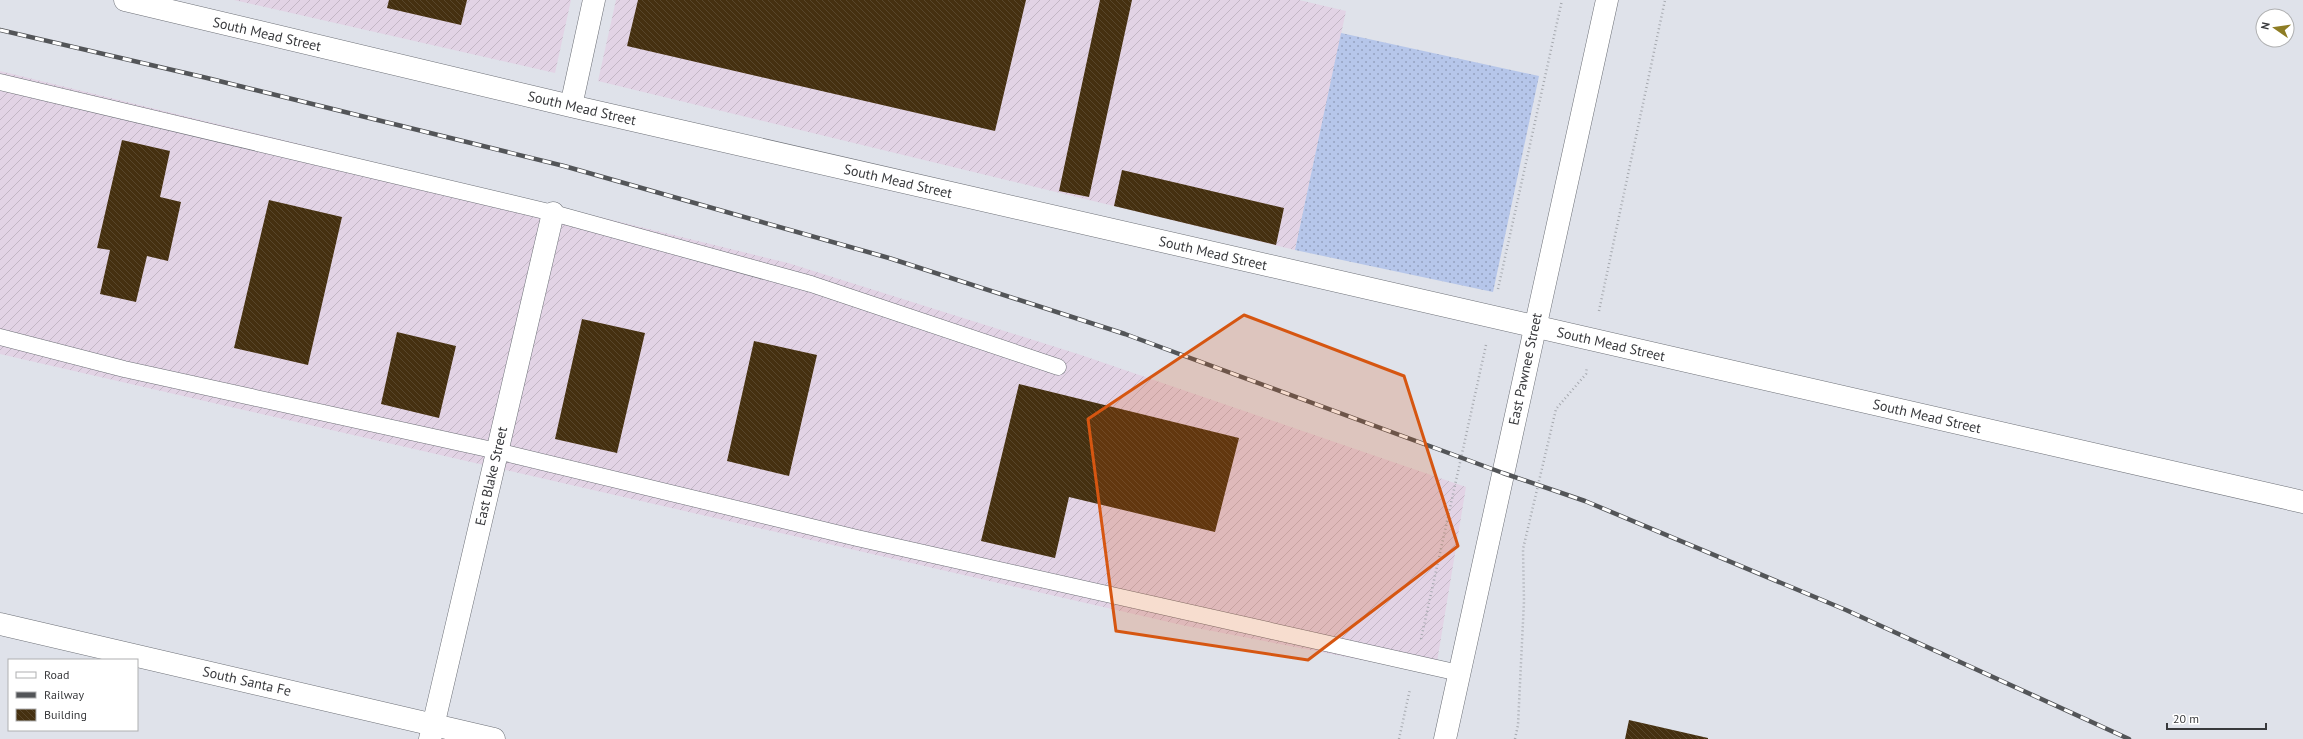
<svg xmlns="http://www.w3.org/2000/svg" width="2303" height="739" font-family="'PT Sans',sans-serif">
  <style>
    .industrial { fill: url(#industrial-furrows) }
    .grass { fill: url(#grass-dots) }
    .building { fill: url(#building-back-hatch) }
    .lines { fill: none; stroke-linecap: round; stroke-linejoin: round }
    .lane-casing { stroke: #6c6f76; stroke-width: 17 }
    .street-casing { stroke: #6c6f76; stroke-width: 23 }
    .secondary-casing { stroke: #6c6f76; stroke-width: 23 }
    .path { stroke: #a5a8ae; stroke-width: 2.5; stroke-dasharray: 1 3; stroke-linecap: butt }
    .lane { stroke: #fff; stroke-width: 16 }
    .street { stroke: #fff; stroke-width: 22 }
    .secondary { stroke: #fff; stroke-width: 22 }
    .rail-casing { stroke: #535558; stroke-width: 4.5 }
    .rail { stroke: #fff; stroke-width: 3; stroke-dasharray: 9; stroke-linecap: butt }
    .marked { fill: #d65611; fill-opacity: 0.2; stroke: #d65611; stroke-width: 3; stroke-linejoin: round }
    .labels { text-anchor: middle; stroke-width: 4; stroke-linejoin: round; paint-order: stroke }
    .street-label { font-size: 14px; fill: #38393c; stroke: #fff }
  </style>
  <defs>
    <pattern id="industrial-furrows" width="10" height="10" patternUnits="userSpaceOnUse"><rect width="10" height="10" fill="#e2d3e5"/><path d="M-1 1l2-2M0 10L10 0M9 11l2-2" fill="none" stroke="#c3b6c5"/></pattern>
    <pattern id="grass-dots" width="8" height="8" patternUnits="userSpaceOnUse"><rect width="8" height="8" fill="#b6c6ea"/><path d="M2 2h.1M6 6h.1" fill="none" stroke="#95a2bf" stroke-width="1.8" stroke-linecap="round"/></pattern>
    <pattern id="building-back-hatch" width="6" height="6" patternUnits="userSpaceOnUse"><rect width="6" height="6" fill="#453010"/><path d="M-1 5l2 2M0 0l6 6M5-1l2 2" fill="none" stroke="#58462b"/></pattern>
  </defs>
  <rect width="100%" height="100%" fill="#dfe2ea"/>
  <!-- industrial -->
  <path class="industrial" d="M234 0H571L555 73Z
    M616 0H1299L1346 11 1295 250 598 81Z
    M0 71 788 263 1081 355 1466 487 1435 674 1186 626 0 354Z"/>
  <!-- grass -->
  <path class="grass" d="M1341 33 1539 76 1493 292 1295 250Z"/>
  <!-- building -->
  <path class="building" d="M389 0H467L461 25 387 8Z
    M638 0H1026L995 131 627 46Z
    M1100 0H1132L1089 197 1059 191Z
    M122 140 170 151 160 197 181 202 168 261 147 256 136 302 100 294 110 250 97 248Z
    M1122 170 1284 208 1276 245 1114 206Z
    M269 200 342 217 308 365 234 348Z
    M582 319 645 333 617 453 555 439Z
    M397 332 456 346 439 418 381 404Z
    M754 341 817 355 789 476 727 461Z
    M1019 384 1239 438 1215 532 1069 497 1055 558 981 541Z
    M1629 720 1708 738V739H1625Z"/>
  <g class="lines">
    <!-- lane casing -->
    <g class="lane-casing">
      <path id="lane" d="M0 82 553 213 811 284 1058 367
        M0 337 124 369 497 451 857 538 1459 673"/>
    </g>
    <!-- street casing -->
    <g class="street-casing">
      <path id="street" d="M125 0 571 106 2303 502
        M571 106 594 0
        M0 624 494 739
        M430 739 553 213"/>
    </g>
    <!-- secondary casing -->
    <g class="secondary-casing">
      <path id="secondary" d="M1445 739 1607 0"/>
    </g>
    <!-- path -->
    <path class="path" d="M1498 289 1562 0
      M1599 311 1665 0
      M1421 639 1486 345
      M1399 739 1410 689
      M1515 739 1518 725 1524 601 1523 549 1556 409 1586 374 1587 367"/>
    <!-- lane -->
    <use href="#lane" class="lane"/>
    <!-- street -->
    <use href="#street" class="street"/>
    <!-- secondary -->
    <use href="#secondary" class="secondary"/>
    <!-- rail casing -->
    <g class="rail-casing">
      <path id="rail" d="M0 30 207 78 564 166 889 258 1125 334 1503 473 1585 501 1846 610 2129 739"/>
    </g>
    <!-- rail -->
    <use href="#rail" class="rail"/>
  </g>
  <!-- marked area -->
  <path class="marked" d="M1244 315 1404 376 1458 546 1308 660 1116 631 1088 419Z"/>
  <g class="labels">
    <!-- street labels -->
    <g class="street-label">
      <text transform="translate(267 34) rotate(13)" y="5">South Mead Street</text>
      <text transform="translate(582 108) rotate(13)" y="5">South Mead Street</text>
      <text transform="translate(898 181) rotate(13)" y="5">South Mead Street</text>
      <text transform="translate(1213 253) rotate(13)" y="5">South Mead Street</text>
      <text transform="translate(1611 344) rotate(13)" y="5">South Mead Street</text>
      <text transform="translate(1525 369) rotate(-78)" y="5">East Pawnee Street</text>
      <text transform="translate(1927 416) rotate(13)" y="5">South Mead Street</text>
      <text transform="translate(491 476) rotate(-77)" y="5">East Blake Street</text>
      <text transform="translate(247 681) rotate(13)" y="5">South Santa Fe</text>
    </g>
  </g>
  <!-- legend -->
  <rect x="8" y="659" width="130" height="72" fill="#ffffff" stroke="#afb0b1"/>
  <rect x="16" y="672" width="20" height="6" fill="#ffffff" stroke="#afb0b1"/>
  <text x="44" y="679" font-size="12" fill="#38393c">Road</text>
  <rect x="16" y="692" width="20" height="6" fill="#535558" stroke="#afb0b1"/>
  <text x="44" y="699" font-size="12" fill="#38393c">Railway</text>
  <rect x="16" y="709" width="20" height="12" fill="url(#building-back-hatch)" stroke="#afb0b1"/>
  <text x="44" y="719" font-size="12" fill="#38393c">Building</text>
  <!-- north arrow -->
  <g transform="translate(2275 28) rotate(283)"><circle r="19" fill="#ffffff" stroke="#afb0b1"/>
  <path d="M0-3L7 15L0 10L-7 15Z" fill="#8e7d24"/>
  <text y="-6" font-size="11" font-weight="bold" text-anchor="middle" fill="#38393c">N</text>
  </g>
  <!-- scale -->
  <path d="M2167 723v6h99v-6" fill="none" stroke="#38393c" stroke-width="2"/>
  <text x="2173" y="723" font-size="12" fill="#38393c" stroke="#ffffff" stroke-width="3" paint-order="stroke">20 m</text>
</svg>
